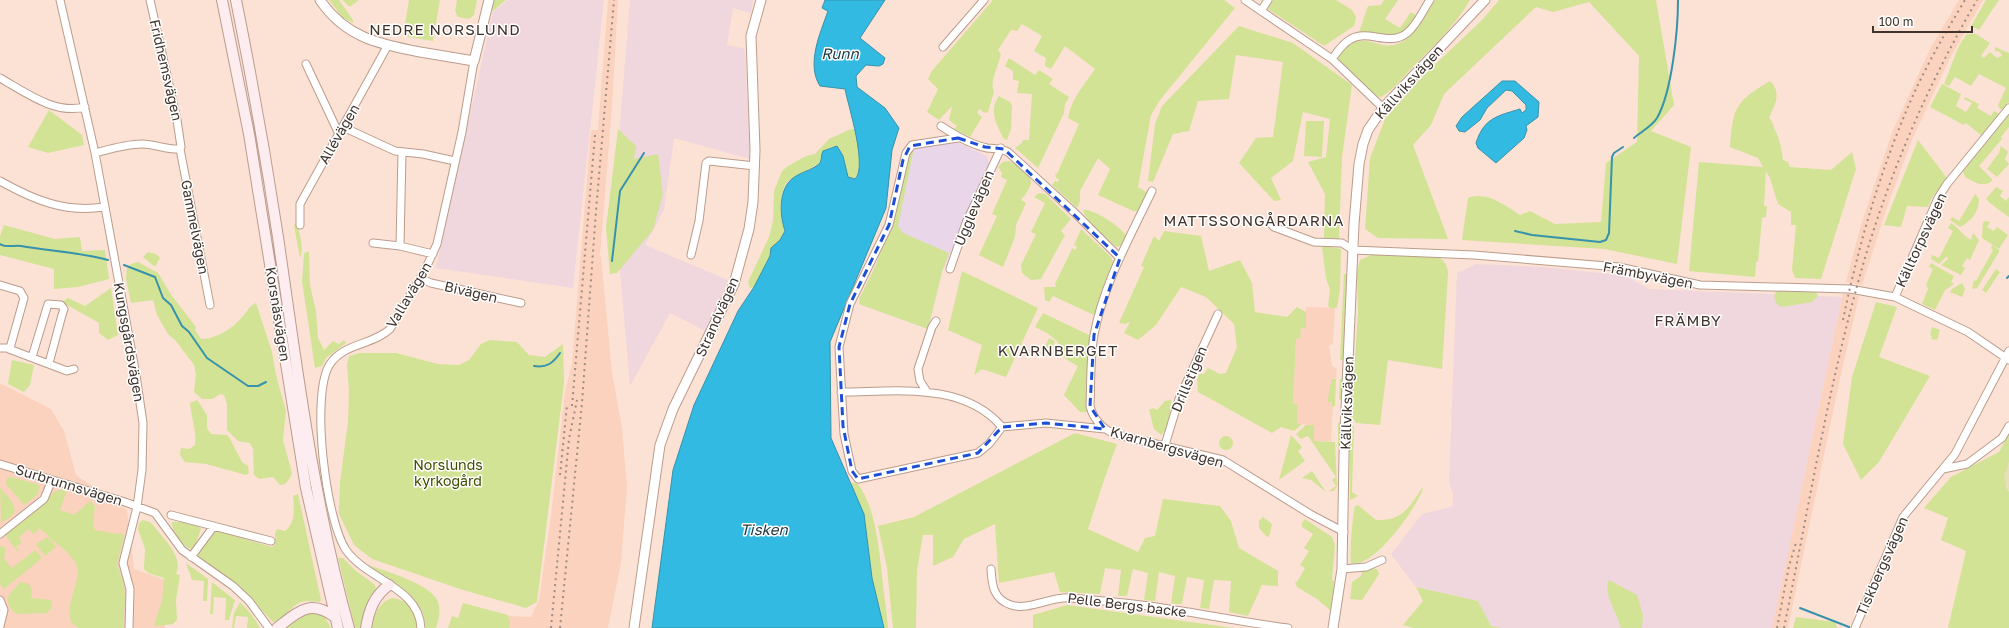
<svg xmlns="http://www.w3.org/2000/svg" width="2009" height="628" font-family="'Golos Text',sans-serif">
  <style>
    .built { fill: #fad2be }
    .industrial { fill: #f0d6dd }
    .education { fill: #e9d7e9 }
    .green { fill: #d2e395 }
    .sand { fill: #e8deb9 }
    .water { fill: #33bae2; stroke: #3792ab }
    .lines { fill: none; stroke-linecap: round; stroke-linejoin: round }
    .stream { stroke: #3792ab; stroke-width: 2 }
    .minor-casing { stroke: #bb9c8c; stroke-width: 9 }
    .tertiary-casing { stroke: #bb9c8c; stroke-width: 11 }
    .secondary-casing { stroke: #bb9c8c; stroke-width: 12 }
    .minor { stroke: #fff; stroke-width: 7 }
    .tertiary { stroke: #fff; stroke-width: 9 }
    .secondary { stroke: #feedf0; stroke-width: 10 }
    .rail { stroke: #a08c82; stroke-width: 2; stroke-dasharray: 2 4; stroke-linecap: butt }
    .marked { fill: none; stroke: #1d4ed8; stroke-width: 3; stroke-dasharray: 8 5; stroke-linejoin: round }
    .labels { text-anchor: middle; stroke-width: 3; stroke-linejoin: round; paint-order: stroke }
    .street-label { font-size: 14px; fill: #3f332c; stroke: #fff }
    .park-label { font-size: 14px; fill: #404b00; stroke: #fff }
    .neighbourhood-label { font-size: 15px; letter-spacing: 1px; fill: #3f332c; stroke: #fff }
    .water-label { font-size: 15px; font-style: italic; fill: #1f353d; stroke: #fff }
  </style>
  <rect width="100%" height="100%" fill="#fce2d4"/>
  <!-- built -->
  <path class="built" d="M608 0H618L612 106 600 256H601L612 373 622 428 627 487 621 563 608 628H475L486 619 511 616 531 617 539 600 551 516 565 392 572 363 591 130H598Z
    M1959 0H1983L1949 60 1912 140 1886 210 1862 285 1846 282 1861 225 1893 130 1931 47Z
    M1843 293 1859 296 1839 383 1788 628H1772Z
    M1306 307 1335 308 1333 344 1329 345 1332 366 1337 369 1336 379 1334 378 1327 402H1333L1331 441H1313L1314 425 1297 424 1293 404 1296 339H1300L1301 328 1305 327Z
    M0 383 51 409 64 431 76 475 127 510 134 569 165 580V628H0Z"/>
  <!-- industrial -->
  <path class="industrial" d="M508 0H604L573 288 436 268 493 12Z
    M630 0H753L751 13 733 8 727 45 745 49 750 159 674 138 664 210 645 245 728 280 707 332 670 313 630 386 614 201Z
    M1476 264 1544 267 1626 276 1649 289 1842 297 1772 628H1501L1491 626 1478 601 1416 587 1391 554 1422 514 1451 507 1453 504V493L1449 483 1457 273Z"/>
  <!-- education -->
  <path class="education" d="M957 142 983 154 987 157 989 163 942 272 928 329 859 304V299L875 267 894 218 907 155 916 148Z"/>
  <!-- green -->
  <path class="green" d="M329 0H339L353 20V23L342 17Z
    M342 0H359L350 7Z
    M409 0H440L433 41 403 36Z
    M457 0H477L474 15 469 19 458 17 455 11Z
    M493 0H506L493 11 491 9Z
    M993 0H1224L1235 8 1160 100 1151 115 1138 187 1148 193 1138 211H1133L1098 195 1110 169 1098 158 1080 191V201L1077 208 1052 185 1055 181 1058 182 1059 179 1056 178 1055 173 1057 174 1079 124 1068 118C1071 99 1085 84 1095 69L1065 46 1051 69 1045 66 1046 58 1034 51 1042 36 1022 24 1017 31 1011 30 998 50 1001 54C999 64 989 83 994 92L988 112 985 113 979 109 977 113 982 117 970 137 954 129 957 126 949 120 952 106 939 120 927 112 938 89 928 79 931 72Z
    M1273 0H1336L1352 10 1356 17 1354 26 1324 46 1268 9Z
    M1384 0H1398L1385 19 1400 28 1411 12 1417 16C1398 45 1388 33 1359 32L1368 6 1381 5Z
    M1435 0H1470C1454 28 1430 49 1408 72 1399 82 1392 91 1381 97L1373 96 1336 58C1365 23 1374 54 1400 43 1414 37 1427 13 1435 0Z
    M1499 0H1656L1674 105 1651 131 1691 147 1677 264 1604 249 1462 240 1468 198C1487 191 1504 205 1520 215L1530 211 1555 224 1601 222 1606 163 1637 142 1639 56 1589 2 1553 12 1536 7 1444 94 1431 125 1413 145 1448 239 1378 238 1365 229 1370 158 1385 119 1422 77 1482 20Z
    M1986 0H1999L1979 30 1971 26Z
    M1239 26 1293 43 1352 85 1342 157 1339 239 1324 238 1325 194 1308 162 1326 157 1330 119 1303 112 1293 161 1271 178 1281 200 1274 201 1239 163 1256 138 1273 137 1283 62 1236 55 1229 99 1198 101 1189 131 1173 134 1153 182 1148 181 1155 124 1162 106Z
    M1967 34H1976L1990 43 1981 56 1984 58 1990 52 1997 58 2002 56 2000 52 1995 51V47L2009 53V102L2003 109H2000L1998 105 2006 88 1979 74 1971 86 1955 77 1949 86 1944 84C1952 67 1955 48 1967 34Z
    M1009 58 1035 75 1039 70 1053 79 1049 84 1069 97 1065 104 1064 113 1038 168 1015 148 1022 143 1023 140H1029L1032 94 1017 93 1019 81 1013 80V71L1005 66Z
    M1770 81C1782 93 1775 104 1769 118 1774 123 1773 127 1776 132 1781 144 1781 148 1783 160L1788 162 1790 167 1831 170 1852 152 1856 169 1821 279 1795 278 1792 270 1796 225H1791V212L1778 204 1770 178 1766 171 1764 206H1767L1766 217 1762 218 1758 262H1756L1755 277 1689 271 1699 162 1763 167 1758 158 1730 147C1733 107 1735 102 1770 81Z
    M1942 84 1961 94 1956 106 1966 112 1972 103 1964 99 1965 97 1979 104 1977 108 1991 116 1994 111 1998 113 1999 115 1982 136 1966 123 1964 125 1930 107Z
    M999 96 1010 102 1012 106 1011 129 1007 140 1004 139C997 125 988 111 999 96Z
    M49 110 82 135 84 145 48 153 28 147Z
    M2009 115V127L2001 137 2002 139 1979 166 1992 179V181C1982 188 1974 182 1965 177L1963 171Z
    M1306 121H1324L1322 157 1304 156Z
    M618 129 636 146 634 159 658 154 663 194 653 230 617 273 610 274 606 228Z
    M851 129H854C857 142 863 165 856 177L851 179 848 177 843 156 838 147C826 145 823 154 820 163L788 181C778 193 780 217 785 230L780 240 770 252V256L754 287 750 288 748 282 769 237 773 221 774 191 782 171 788 166 806 156 815 154 829 139Z
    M1918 140 1947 178 1933 196 1928 207 1907 206 1901 227 1884 225Z
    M2001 146 2008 152 2005 159 2009 164 1997 177 1987 169 1999 153Z
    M914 148 898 226 903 233 949 253 942 272 928 329 859 304V299L875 267 894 218 907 155Z
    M1009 161C1015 164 1032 175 1031 183 1030 189 1024 196 1021 200L1026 203 1016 225 1015 237 1003 267 979 255 997 216 992 214 1007 180 1001 177 1002 173 998 167 1003 162Z
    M1996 187 2003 191 2000 196 2006 201 2009 197V217L1991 204 1986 199Z
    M1039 193 1045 194 1071 219 1061 231 1065 235 1041 279 1031 280 1022 273 1021 265 1036 234 1031 232 1045 203 1034 197Z
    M1975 194 1979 199C1979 213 1971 221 1960 227L1950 220 1952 217 1959 221Z
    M1083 210C1092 208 1123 228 1127 237L1122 245 1117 247C1107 240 1086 221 1083 210Z
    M1987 221 1990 222 1987 227 1994 231 1997 227 2008 235 1999 249 1982 238 1983 222Z
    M296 223 297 224C300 235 304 248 300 258L294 226Z
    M1951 223C1959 228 1962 235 1971 240L1973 233 1979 240 1970 260 1967 258 1962 266 1965 268 1961 275 1941 265 1948 259 1947 256 1939 264 1931 259 1932 255 1939 258 1953 231 1948 228Z
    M4 225 55 239 80 237 82 251 105 250 109 279 78 287 54 289V269L0 255V236Z
    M1081 229 1111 257 1114 264 1096 316 1053 296 1049 302 1045 300 1044 287H1056L1055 284 1071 251 1072 248 1075 250 1077 247 1074 245Z
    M1164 231 1201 236 1209 271 1240 260 1252 283 1255 312 1287 317 1297 307 1306 312V328H1301L1300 339H1296L1293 404H1297V424H1302L1294 431 1281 427 1272 433 1198 392 1197 379 1199 374H1204L1208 368 1220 374 1226 373 1237 347 1234 324 1206 297 1181 287 1156 325 1138 340 1124 333 1130 322 1125 324 1119 323 1144 267 1141 266 1154 236 1159 241Z
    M1992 245 1999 250V252L1977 288 1972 289 1974 280 1976 281 1993 250 1991 248Z
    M1325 246 1341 249 1340 289 1337 308H1330L1328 306 1330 290 1326 278 1322 247Z
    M148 252 156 254 160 258 155 267 143 257Z
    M306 252H309L310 285 316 311 318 338 324 350 333 341 339 344 344 340 346 343 326 358 322 366 315 368 302 281 304 254Z
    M1374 254 1436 256C1443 258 1448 266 1448 273L1442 369 1388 360 1380 425 1356 423 1351 415 1358 313 1357 271 1360 260Z
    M138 262 158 273 172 296 196 327 195 330 201 339C217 339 233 328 243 316 248 311 249 306 256 303L272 352 276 375 286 411 283 440 292 473 290 478 285 484 280 485 273 477 259 479 254 475 253 449 250 443 238 441 227 430V404L224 395 221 394 212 399H202L194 392 196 374 194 365 175 340 168 334 157 315 153 300 131 303 126 279 127 268 131 264Z
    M1931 263 1954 276 1951 282 1954 284 1945 290 1935 310 1922 304 1928 289 1926 285 1933 269 1929 267Z
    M1996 269 2000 272 1986 293 1982 290Z
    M962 271 1038 308 1006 377 982 369 974 375 982 345 948 330Z
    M1344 274H1349L1345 331 1346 360H1340Z
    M1962 283 1965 289 1962 297 1950 292 1952 289Z
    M111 288 118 335 108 340 99 333V323L62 302 68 298 85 306Z
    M1778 291H1815L1818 296 1812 302 1782 307C1776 305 1773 299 1775 293Z
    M1876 302 1897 307 1879 357 1930 376 1879 462 1861 480 1843 444 1852 377Z
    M1043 313 1089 335V409L1087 412H1080L1064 395 1078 366C1065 359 1060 357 1058 342L1047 333 1035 327Z
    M1932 327 1940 330 1937 340 1931 339 1932 336 1930 335Z
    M1049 338 1055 341 1050 353 1044 350Z
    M490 340 517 342 529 355 545 357 563 344 564 383 537 602 526 608 460 589 372 559 354 545 339 514 340 482 348 422 349 390 347 365 349 356 360 353H396L438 364 459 365 469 360 481 344Z
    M12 360 34 365 30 385 24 392 8 384Z
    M1340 378 1344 383 1341 400 1339 399Z
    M1332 379H1336L1335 406 1332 407V402H1327Z
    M197 400 207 415V428L211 434 227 435 229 437 242 462 248 466 249 473 246 475 206 464 185 462 180 455 181 448 189 449 195 445C197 431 191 417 190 403Z
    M1171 400C1171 411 1169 428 1161 435L1154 429 1149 410 1153 408 1157 410 1165 401Z
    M1350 422 1354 427 1352 492 1358 496 1350 500Z
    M1338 423H1340V454L1338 444Z
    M1306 425H1314V441L1335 442 1337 486 1334 491H1329L1336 486 1332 480 1336 477 1308 436 1301 439 1296 434Z
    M1075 433 1117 444 1105 477 1088 529 1138 552 1145 538 1155 536 1163 499 1220 506 1231 521 1239 548 1278 571V586L1262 585 1248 616 1229 612 1231 581 1214 580 1209 609 1200 608 1204 580 1187 577 1182 604H1171L1175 576 1159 572 1155 601 1144 600 1148 573 1133 569 1127 596H1118L1121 570 1105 568 1100 594 1060 592 1054 572 999 583 995 524 964 539 953 557 933 566V535H923L917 571 916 628H893L887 568 878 526 914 517Z
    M2009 434V462L2006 486 2009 492V628H1948L1966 551 1941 540 1948 518 1924 508 1951 477 1999 452Z
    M1291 435 1302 447 1298 451 1305 461 1279 480Z
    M1219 443a7 7 0 1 1 14 0a7 7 0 1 1-14 0Z
    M1312 471 1326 492 1311 480 1302 478Z
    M11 477 37 484 40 487 37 495 24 505 6 484 7 478Z
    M850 483H857C880 511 880 571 886 607 887 614 887 621 888 628H884L872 578 864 514Z
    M0 487C4 493 18 505 14 513 12 517 5 520 1 523Z
    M1422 488 1423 489C1416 508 1374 569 1351 563 1349 557 1353 511 1355 506L1358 505 1376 520C1402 521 1409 508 1422 488Z
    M64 489 67 490 60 510 74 515 90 501 95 506 93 526 95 530 117 534 122 533 124 537 117 564 124 585 125 600 123 628H79C57 619 80 585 78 570 75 556 62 548 52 540 47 535 45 531 38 528L39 530 33 534 29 529 19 537 22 542 16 547 19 551 18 552 5 535 46 501 54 492Z
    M298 494 321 600 320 602C315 602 307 600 301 602 290 606 285 619 273 622L236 583 199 558 197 551 215 530 272 547 275 544V533L277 529 285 531C296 523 294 507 293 496Z
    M1263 517 1272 524 1269 537 1266 536 1259 528V521Z
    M1305 519 1332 537 1335 545 1332 580 1334 581 1332 612 1317 599 1297 587 1295 581 1297 582 1305 568 1300 565 1309 551 1304 548 1313 534 1302 527V523Z
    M143 520 150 522 154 526C164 540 184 556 176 574L180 575 176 600 177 620 173 624 157 626 154 625 162 601 164 578 148 573 144 569 145 549 138 529 139 523Z
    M172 522C181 522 195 521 201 529L195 546 192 549C183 548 171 531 172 522Z
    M48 537 56 547 45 556 36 544Z
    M0 546 6 548 4 559 12 568 35 550 42 558 4 589 0 584Z
    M338 558H343L356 571 374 584 376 588 362 628H355Z
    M186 563 208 579 207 601H203L204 581 192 580Z
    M365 564C382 570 425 582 436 598 442 608 439 618 436 628H426C424 593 390 582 365 564Z
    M1373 568 1377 569 1379 574 1363 599 1362 600 1350 599 1352 582 1361 576 1362 571Z
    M1609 580 1637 595 1643 615 1642 628H1621C1618 615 1602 591 1609 580Z
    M20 582 29 584 32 591 31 598 51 600 52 607 47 613 16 614C0 599 10 595 20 582Z
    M212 582 235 600 229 620H225L226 598 214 597 213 614H210Z
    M1416 587 1478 601 1491 626 1501 628H1413L1403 625 1423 601Z
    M392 598C408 599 415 613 417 628H372C374 615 379 602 392 598Z
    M240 602 252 615 260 628H247L248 617 236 616 234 628H232L234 613Z
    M463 603 508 615 510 623 509 628H448L452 616 458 618Z
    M1067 605 1234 628H1033V615Z
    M307 612 323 614 331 628H281Z
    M1796 617 1835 622 1837 628H1793Z"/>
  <!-- sand -->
  <path class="sand" d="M2009 462V492L2004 477Z"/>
  <!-- water -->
  <path class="water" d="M825 0H885L860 38 885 58 883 64 879 66 866 65 856 76 857 87 885 108 899 128 892 150 886 208 830 342 831 438 864 514 872 578 884 628H652L673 470 694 405 738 311 754 287 770 256 771 248 780 240 785 231C779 213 778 184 798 175 805 171 814 169 820 163 822 159 821 155 823 151L837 146 843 156 848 177 855 179C868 167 848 105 845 89L820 86C806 64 820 34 828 11L822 8Z
    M1502 81H1515L1539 102 1538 117 1526 126 1527 130 1524 138 1496 163 1478 148 1476 143C1484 118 1497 116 1520 109L1522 113 1526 110V105L1512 91 1506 90 1487 108 1480 120 1465 132 1459 131 1456 126 1462 117Z"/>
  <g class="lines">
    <!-- stream -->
    <path class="stream" d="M1634 138C1641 132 1652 126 1657 118 1672 92 1678 30 1678 0
      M1515 231 1532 235 1600 242 1606 240 1609 233 1612 157 1614 153 1623 147
      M0 244C6 248 14 245 21 246 50 251 80 252 108 260
      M612 261 620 191 644 153
      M124 265 155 277 163 298 171 305 182 326 189 332 207 358 248 386H258L266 382
      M2007 278 2009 276
      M534 366C547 368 553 363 560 353
      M1800 608 1849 627"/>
    <!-- minor casing -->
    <g class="minor-casing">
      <path id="minor" d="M60 0 95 153 136 375 143 423 142 470 137 507 123 563 130 589 129 628
        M1245 0 1332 59 1383 108
        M1261 11 1268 0
        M943 47 984 0
        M1332 59C1337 52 1343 43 1351 39 1368 29 1390 47 1407 33 1417 25 1423 10 1430 0
        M306 64 339 134
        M0 78C25 92 55 115 85 107
        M941 126C953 134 972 145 987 148 995 149 1001 148 1008 152L1075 213 1120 258
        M343 127 395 151 423 154 455 161
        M958 138 912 145 906 153 889 225 850 304 839 347 844 434 852 471 858 479 978 453 989 444 1002 427
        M180 149 210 305
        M95 153C110 149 127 144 142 144 155 144 167 150 180 149L181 147 177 120 150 0
        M0 181C34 200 65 213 104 207
        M1152 191C1130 237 1103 285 1094 335 1090 358 1091 383 1090 406 1093 419 1102 428 1114 434L1223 460 1310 514 1344 532
        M1271 224 1274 227 1314 242 1342 243 1353 250 1474 255 1619 267 1700 285 1850 289 1895 297 1968 332 2009 360
        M300 225V204L388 45
        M373 243 400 246 433 254
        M400 246 402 152
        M691 255 699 221 706 163 709 161 755 166
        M950 269 966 223 1001 148
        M420 278 431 283 521 303
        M0 285 20 291 24 298 10 348H0
        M1895 297 1938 198 1947 184 2009 108
        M9 349 67 371 74 369
        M32 357 48 304 61 305 64 309 62 315 49 363
        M841 392C895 392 963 381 1002 427L1046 423 1105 429
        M927 392 920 381 918 369 932 327 936 321
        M1165 445 1179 399 1218 314
        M0 464 125 502 155 513 182 550 233 586 249 601 269 628
        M1943 469 1967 464 2002 438 2009 426
        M171 515 271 541
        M0 534 44 499 52 480
        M191 557 214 526
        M991 569C992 585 993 599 1011 605 1028 611 1052 596 1071 598 1094 600 1118 602 1141 605 1190 611 1239 622 1288 628
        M1342 569 1366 567 1382 560
        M0 600 4 610 0 626
        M421 628C419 587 367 580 346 550 326 520 310 394 330 364 344 343 373 345 390 329L425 270 437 244 462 132 474 61
        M1855 628 1903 517 1955 454 2009 351"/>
    </g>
    <!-- tertiary casing -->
    <g class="tertiary-casing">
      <path id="tertiary" d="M320 0C345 37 378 44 420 52 438 55 456 58 474 61L489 0
        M634 628 660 445 673 409 734 284 749 229 753 202 755 150 751 36 761 0
        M1333 628 1342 569 1344 455 1354 224 1359 164 1363 144 1368 130 1383 108 1485 0"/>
    </g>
    <!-- secondary casing -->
    <g class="secondary-casing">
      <path id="secondary" d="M222 0 249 134 306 488 338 628
        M236 0C252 79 266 158 278 237 297 368 313 500 349 628
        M277 628C299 611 310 599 335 617
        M366 628C369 610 374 596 389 585"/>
    </g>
    <!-- minor -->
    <use href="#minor" class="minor"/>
    <!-- tertiary -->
    <use href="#tertiary" class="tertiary"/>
    <!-- secondary -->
    <use href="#secondary" class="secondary"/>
    <!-- rail -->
    <path class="rail" d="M1843 320C1859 242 1882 164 1915 91 1930 59 1947 30 1965 0
      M572 406 595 135
      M560 475 567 405
      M551 628 569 439 577 400
      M560 628 582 403 596 211 614 0
      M1777 628 1789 566 1796 543
      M1784 628C1807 516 1826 400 1856 290 1883 188 1924 91 1977 0"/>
  </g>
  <!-- marked area -->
  <path class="marked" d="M958 138 985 147 1004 149 1120 258 1094 335 1090 406 1105 429 1046 423 1002 427 978 453 858 479 852 471 843 426 839 347 850 304 889 225 903 160 910 146Z"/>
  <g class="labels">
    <!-- street labels -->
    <g class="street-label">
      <text transform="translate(166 70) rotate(77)" y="5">Fridhemsvägen</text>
      <text transform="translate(1409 82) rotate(-48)" y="5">Källviksvägen</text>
      <text transform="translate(339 134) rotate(-60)" y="5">Allévägen</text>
      <text transform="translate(974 208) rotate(-67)" y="5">Ugglevägen</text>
      <text transform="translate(195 227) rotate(79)" y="5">Gammelvägen</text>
      <text transform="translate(1921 240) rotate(-65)" y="5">Källtorpsvägen</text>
      <text transform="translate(1648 275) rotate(11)" y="5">Främbyvägen</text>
      <text transform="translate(471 292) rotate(13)" y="5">Bivägen</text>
      <text transform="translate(409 295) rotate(-59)" y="5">Vallavägen</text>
      <text transform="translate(278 314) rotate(81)" y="5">Korsnäsvägen</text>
      <text transform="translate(717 317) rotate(-66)" y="5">Strandvägen</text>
      <text transform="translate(129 342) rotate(80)" y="5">Kungsgårdsvägen</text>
      <text transform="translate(1189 379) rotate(-67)" y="5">Drillstigen</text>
      <text transform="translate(1347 403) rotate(-88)" y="5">Källviksvägen</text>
      <text transform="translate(1167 447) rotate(16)" y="5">Kvarnbergsvägen</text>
      <text transform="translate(69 485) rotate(17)" y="5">Surbrunnsvägen</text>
      <text transform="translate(1882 566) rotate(-66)" y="5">Tiskbergsvägen</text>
      <text transform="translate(1127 605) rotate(7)" y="5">Pelle Bergs backe</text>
    </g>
    <!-- park labels -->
    <g class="park-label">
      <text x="448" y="470">Norslunds<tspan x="448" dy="16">kyrkogård</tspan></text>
    </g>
    <!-- neighbourhood labels -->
    <g class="neighbourhood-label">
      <text x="445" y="35">NEDRE NORSLUND</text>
      <text x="1254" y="226">MATTSSONGÅRDARNA</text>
      <text x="1688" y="326">FRÄMBY</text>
      <text x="1058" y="356">KVARNBERGET</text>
    </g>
    <!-- water labels -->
    <g class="water-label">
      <text x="840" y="59">Runn</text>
      <text x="764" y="535">Tisken</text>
    </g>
  </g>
  <!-- scale -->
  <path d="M1873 26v6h99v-6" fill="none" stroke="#3f332c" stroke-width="2"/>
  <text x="1879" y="26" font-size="12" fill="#3f332c" stroke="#ffffff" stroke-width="3" paint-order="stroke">100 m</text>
</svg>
